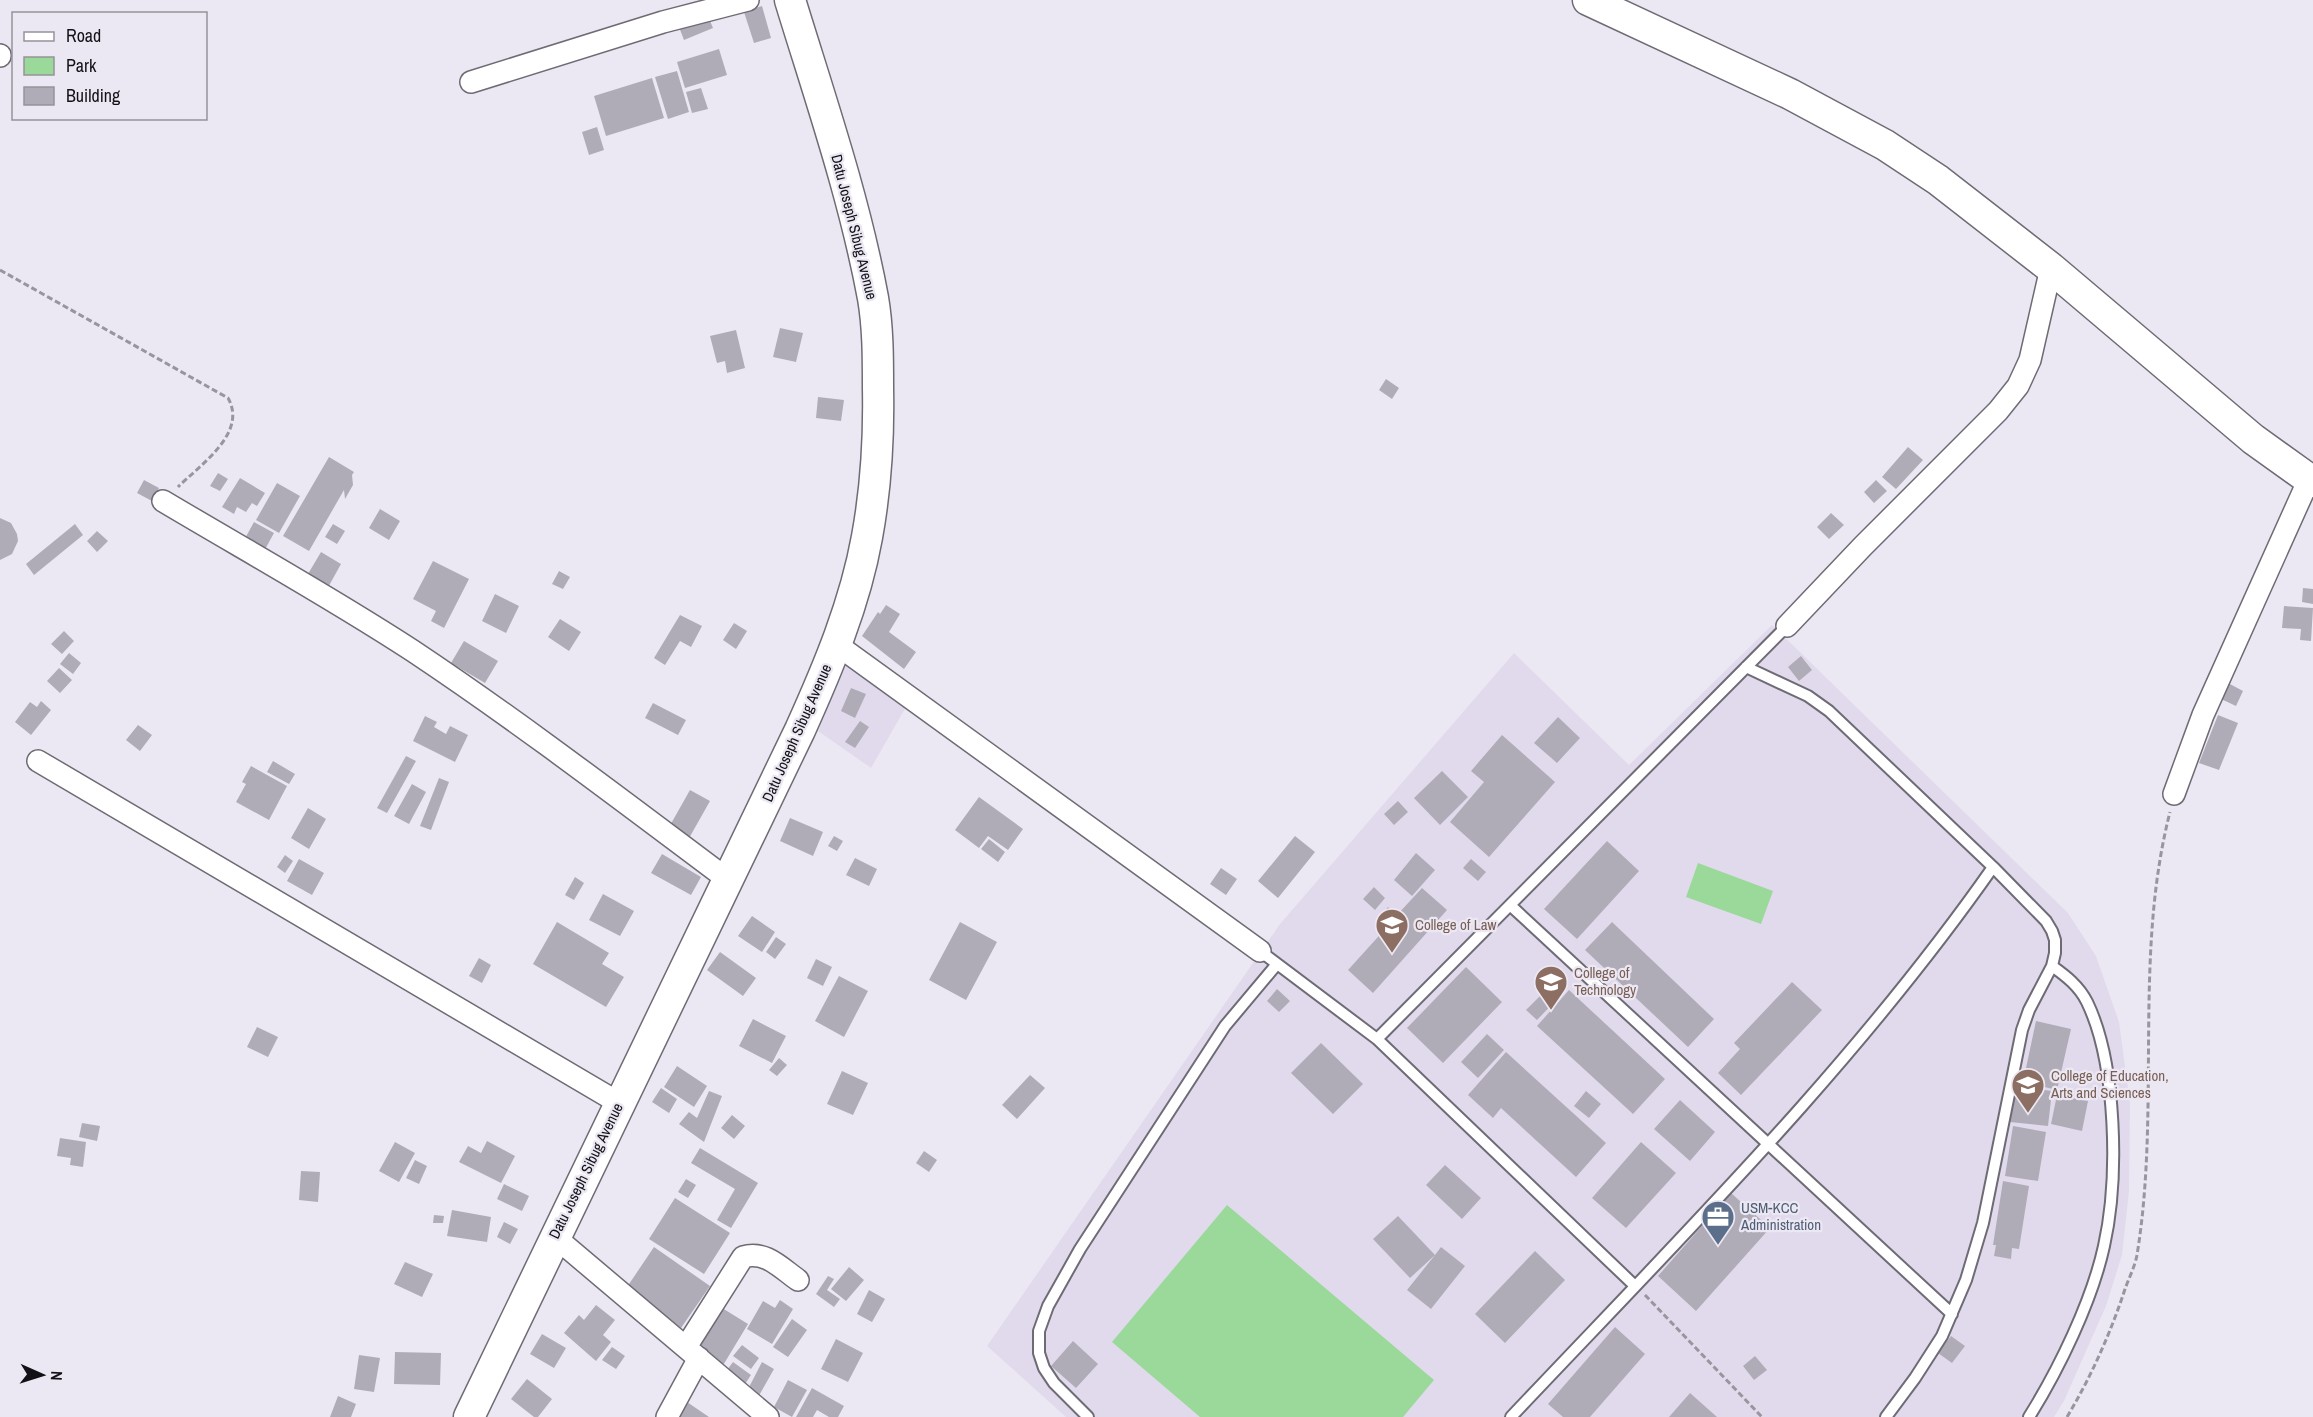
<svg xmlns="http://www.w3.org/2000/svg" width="2313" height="1417" font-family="'Archivo Narrow',sans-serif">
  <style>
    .built { fill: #e1daec }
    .green { fill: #9ad99a }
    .building { fill: #b0acb7 }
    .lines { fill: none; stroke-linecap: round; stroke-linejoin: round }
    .lane-casing { stroke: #6f6b75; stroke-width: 14 }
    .street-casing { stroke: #6f6b75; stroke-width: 24 }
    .secondary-casing { stroke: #6f6b75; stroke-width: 33 }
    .path { stroke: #98959e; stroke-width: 3; stroke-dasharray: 6 3; stroke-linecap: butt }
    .lane { stroke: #fff; stroke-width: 10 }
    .street { stroke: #fff; stroke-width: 21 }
    .secondary { stroke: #fff; stroke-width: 30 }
    .labels { text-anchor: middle; stroke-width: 4.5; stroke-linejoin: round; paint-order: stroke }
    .street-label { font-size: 15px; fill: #121115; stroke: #ece8f3 }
    .education-label { font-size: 15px; fill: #785e54; stroke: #ece8f3; text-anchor: start }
    .service-label { font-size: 15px; fill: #4e5e75; stroke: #ece8f3; text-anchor: start }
  </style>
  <rect width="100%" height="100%" fill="#ece8f3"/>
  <!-- built -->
  <path class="built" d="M1772 625 2068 913 2096 956 2119 1022 2130 1103 2129 1191 2122 1255 2106 1306 2064 1401 2054 1417H1066L987 1346 1280 924 1514 653 1629 765Z
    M846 665 906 707 871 768 818 731Z"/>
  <!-- green -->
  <path class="green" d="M1698 863 1773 891 1761 924 1686 897Z
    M1227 1205 1434 1380 1403 1417H1200L1112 1342Z"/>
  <!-- building -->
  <path class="building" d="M762 6 771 38 754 43 744 12Z
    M708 16 713 28 684 40 679 27Z
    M719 49 727 75 685 88 677 62Z
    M677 71 689 112 668 119 655 77Z
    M652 78 664 118 606 136 594 96Z
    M701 88 708 109 692 113 686 92Z
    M597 127 604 150 589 155 582 132Z
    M780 328 803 333 796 362 773 357Z
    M736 330 745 368 727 373 725 361 717 363 710 336Z
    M1386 379 1399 388 1392 399 1379 390Z
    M818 397 844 400 841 421 816 418Z
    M1908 447 1923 460 1896 489 1882 477Z
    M329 457 354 472 352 475 353 485 345 499 344 490 309 551 283 536Z
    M218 473 228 479 220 491 210 486Z
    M240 478 265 493 257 506 252 503 246 512 237 507 234 514 222 507Z
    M144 480 159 488 152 501 137 493Z
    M1876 480 1887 491 1874 503 1864 492Z
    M277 483 300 496 279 533 256 520Z
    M380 509 400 521 389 540 369 528Z
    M1831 513 1844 525 1829 539 1817 527Z
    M0 518 11 523 17 534 18 541 12 554 0 560Z
    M254 522 274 533 263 553 243 542Z
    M75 524 83 535 34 575 26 564Z
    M333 524 345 531 337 544 325 537Z
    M97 531 108 541 97 552 87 541Z
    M321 552 341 564 326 591 305 579Z
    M433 561 469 579 444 628 431 621 436 611 413 599Z
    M559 571 570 577 563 589 552 584Z
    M2303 588 2313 589V604L2302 602Z
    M495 594 519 606 506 633 482 621Z
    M886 605 900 614 889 632 916 652 904 669 862 636 878 612 880 614Z
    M2284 606 2313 608 2311 641 2300 640 2301 629 2282 628Z
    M680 615 702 626 691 647 680 641 665 665 654 658Z
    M560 619 581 632 569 651 548 637Z
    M734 623 747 631 736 649 723 640Z
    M64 631 74 641 62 654 51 644Z
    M464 641 498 661 485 683 451 663Z
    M69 653 81 663 73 674 60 664Z
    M1801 656 1812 670 1799 681 1788 667Z
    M59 668 72 680 60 693 47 681Z
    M2228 683 2243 691 2236 706 2221 699Z
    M851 688 866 694 855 718 841 711Z
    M41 701 51 710 31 735 15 722 30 702 37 707Z
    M653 703 686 720 678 735 645 718Z
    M2218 715 2238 723 2219 770 2199 763Z
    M425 716 437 722 434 727 446 734 450 726 468 735 455 762 413 741Z
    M1558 717 1580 738 1557 763 1534 743Z
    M860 721 869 727 855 748 845 742Z
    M138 725 152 735 140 751 126 740Z
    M1502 735 1555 782 1489 857 1450 822 1484 782 1471 771Z
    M406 756 416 761 387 813 377 808Z
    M273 761 295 774 289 784 267 772Z
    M251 766 287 786 269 820 236 802 246 784 242 782Z
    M1442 771 1468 797 1440 825 1414 798Z
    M439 778 449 782 431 830 420 826Z
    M412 784 426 792 409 824 394 816Z
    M690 790 710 801 688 840 668 829Z
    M979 797 1023 829 1008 850 988 836 979 848 955 830Z
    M1398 801 1408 812 1394 825 1384 814Z
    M308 808 326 819 309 849 291 838Z
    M790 818 823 832 813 856 780 841Z
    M834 836 843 841 837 851 828 846Z
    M1295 836 1315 852 1278 898 1258 881Z
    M989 839 1005 852 998 862 981 849Z
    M1607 841 1639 871 1577 939 1544 909Z
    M1416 853 1435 870 1412 896 1394 880Z
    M662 854 701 877 691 895 651 873Z
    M285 855 293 861 285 873 277 867Z
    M855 858 877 869 869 886 846 875Z
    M299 859 324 873 312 895 287 881Z
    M1471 859 1486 872 1478 881 1463 868Z
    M1221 868 1237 879 1226 895 1210 884Z
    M575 877 584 883 574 900 565 895Z
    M1374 887 1385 898 1375 910 1363 899Z
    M1422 888 1447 910 1373 993 1348 970 1387 927 1378 919 1388 907 1397 915Z
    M603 894 634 911 620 936 589 920Z
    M752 916 775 932 762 952 738 936Z
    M557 922 609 953 602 964 624 977 606 1007 533 964Z
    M960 922 997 942 966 1000 929 980Z
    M1612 922 1714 1019 1688 1047 1585 950Z
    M776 937 786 944 775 959 766 952Z
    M720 952 756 978 743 996 707 970Z
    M479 958 491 965 482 983 469 976Z
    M816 959 832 967 823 986 807 978Z
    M1466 967 1502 1002 1443 1063 1407 1028Z
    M839 976 868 991 844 1037 815 1021Z
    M1554 982 1564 992 1537 1020 1526 1010Z
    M1792 982 1822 1010 1741 1095 1718 1073 1740 1049 1734 1043Z
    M1277 989 1290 1001 1279 1012 1267 1001Z
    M1569 990 1665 1079 1633 1114 1537 1026Z
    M753 1019 786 1036 772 1063 739 1046Z
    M2036 1021 2071 1029 2057 1090 2023 1082Z
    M257 1027 278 1037 268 1057 247 1047Z
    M1487 1034 1504 1050 1478 1078 1461 1062Z
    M1321 1043 1363 1084 1333 1114 1291 1073Z
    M1506 1052 1606 1143 1576 1177 1501 1108 1493 1118 1468 1095Z
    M779 1058 787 1065 777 1076 769 1070Z
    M677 1066 707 1086 694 1107 664 1087Z
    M842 1071 868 1083 853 1115 827 1104Z
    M1030 1075 1045 1088 1017 1119 1002 1105Z
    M2014 1086 2052 1091 2048 1126 2010 1122Z
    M661 1088 677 1099 669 1113 652 1102Z
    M709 1091 722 1096 704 1142 679 1124 689 1112 697 1118Z
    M1586 1091 1601 1104 1589 1118 1574 1106Z
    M2057 1095 2088 1101 2082 1131 2051 1124Z
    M1680 1100 1715 1132 1690 1161 1654 1129Z
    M732 1115 745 1126 734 1139 721 1128Z
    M82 1123 100 1126 97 1141 79 1137Z
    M2013 1126 2046 1132 2038 1181 2005 1176Z
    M60 1138 86 1142 83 1167 70 1165 71 1158 57 1156Z
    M487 1141 515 1156 501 1183 459 1162 468 1146 481 1153Z
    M395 1142 415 1153 399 1182 379 1171Z
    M1641 1142 1676 1173 1626 1228 1592 1198Z
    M700 1148 758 1183 731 1228 717 1220 735 1189 691 1163Z
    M924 1151 937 1160 929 1172 916 1163Z
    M415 1160 427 1166 419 1184 406 1178Z
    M1445 1165 1481 1198 1462 1219 1426 1185Z
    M301 1171 320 1172 318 1202 299 1200Z
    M686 1179 696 1185 688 1198 678 1192Z
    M2003 1181 2029 1186 2019 1249 2012 1248 2011 1259 1994 1256 1996 1245H1993Z
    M504 1184 529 1196 522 1211 497 1199Z
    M1731 1193 1770 1228 1696 1311 1658 1276Z
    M675 1198 730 1233 704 1274 649 1239Z
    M452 1210 491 1217 487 1242 447 1236Z
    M434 1215 444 1216 443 1223H433Z
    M1398 1216 1435 1255 1441 1247 1465 1266 1431 1309 1407 1290 1435 1255 1410 1278 1373 1239Z
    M504 1222 518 1229 510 1244 497 1237Z
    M654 1247 710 1286 681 1328 625 1290Z
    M1535 1251 1565 1280 1505 1343 1475 1314Z
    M405 1262 433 1274 422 1297 394 1284Z
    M849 1267 864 1280 846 1301 831 1289Z
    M828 1276 834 1279 827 1290 840 1299 834 1307 816 1294Z
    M869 1290 885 1299 872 1322 857 1314Z
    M780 1300 793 1309 772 1344 747 1329 763 1301 775 1308Z
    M714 1303 748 1324 722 1367 688 1347Z
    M596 1305 615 1320 603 1335 611 1342 596 1361 564 1333 579 1315 584 1320Z
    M792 1319 807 1330 788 1357 773 1347Z
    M1615 1327 1645 1354 1590 1417H1563L1548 1404Z
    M542 1334 566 1348 554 1368 530 1354Z
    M1951 1336 1965 1346 1952 1363 1938 1353Z
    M836 1339 863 1353 848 1382 821 1369Z
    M1073 1341 1098 1364 1076 1388 1051 1366Z
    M742 1345 759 1358 751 1369 733 1356Z
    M612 1347 625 1356 616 1369 602 1360Z
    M395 1352 441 1353 440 1385 394 1384Z
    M359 1355 380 1358 374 1392 354 1389Z
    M1755 1356 1767 1370 1754 1380 1743 1366Z
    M733 1362 751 1375 743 1387 724 1374Z
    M762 1362 774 1369 757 1399 746 1393Z
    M527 1379 552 1399 538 1417H534L511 1399Z
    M788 1380 807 1390 792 1417 774 1407Z
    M812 1388 844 1406 838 1417H829L817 1410 813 1417H796Z
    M1690 1393 1717 1417H1669Z
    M338 1396 356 1404 351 1417H330Z
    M687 1402 709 1417H676Z"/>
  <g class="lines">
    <!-- lane casing -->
    <g class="lane-casing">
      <path id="lane" d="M1746 667 1808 696 1829 711 1993 867 2046 921 2052 931 2055 940V953L2052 966 2029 1010 2022 1030 1983 1223 1966 1280 1942 1336 1915 1378 1886 1417
        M1510 905 1952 1314
        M1260 951 1377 1039 1635 1286
        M1377 1039 1787 626
        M1088 1417 1054 1383 1044 1368 1039 1353V1331L1048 1306 1080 1249 1225 1026 1277 964
        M1511 1417C1678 1240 1853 1067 1993 867
        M2029 1417C2059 1369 2092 1301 2104 1246 2119 1179 2117 1064 2087 1002 2079 986 2066 976 2052 966"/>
    </g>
    <!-- street casing -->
    <g class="street-casing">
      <path id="street" d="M0 56V55
        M471 82 663 22 748 0
        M163 501C247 551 332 598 413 651 521 723 624 802 727 879
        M1787 626 1863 546 1998 411 2018 386 2030 360 2051 268
        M836 644 1260 951
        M38 761 619 1103
        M2174 794 2203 715 2309 479
        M555 1237 768 1417
        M686 1347 743 1257C765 1250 781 1268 798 1280
        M667 1417 699 1358"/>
    </g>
    <!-- secondary casing -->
    <g class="secondary-casing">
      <path id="secondary" d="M1588 0 1790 94 1885 145 1938 180 2051 268 2253 439 2313 482
        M469 1417 800 730C828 668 855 604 867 537 876 488 879 438 878 388 878 358 878 327 873 298 854 196 820 98 790 0"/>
    </g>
    <!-- path -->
    <path class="path" d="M0 270 228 398C248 433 200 465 178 487
      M1645 1295 1762 1417
      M2067 1417C2091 1377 2111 1332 2125 1289 2129 1278 2135 1266 2137 1255 2161 1108 2133 956 2170 812"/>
    <!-- lane -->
    <use href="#lane" class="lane"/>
    <!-- street -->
    <use href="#street" class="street"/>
    <!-- secondary -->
    <use href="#secondary" class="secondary"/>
  </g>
  <!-- icons -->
  <defs>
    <g id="university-pin" transform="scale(1.725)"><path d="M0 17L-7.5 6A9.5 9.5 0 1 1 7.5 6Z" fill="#8d6e63" stroke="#ece8f3"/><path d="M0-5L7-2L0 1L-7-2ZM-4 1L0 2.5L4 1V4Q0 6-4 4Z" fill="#fff"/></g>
    <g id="office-pin" transform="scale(1.725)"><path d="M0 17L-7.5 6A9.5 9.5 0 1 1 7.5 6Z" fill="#5c6f8a" stroke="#ece8f3"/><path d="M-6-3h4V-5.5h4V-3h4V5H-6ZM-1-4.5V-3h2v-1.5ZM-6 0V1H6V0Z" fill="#fff"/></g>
  </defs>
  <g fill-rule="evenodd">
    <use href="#university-pin" x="1392" y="925"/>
    <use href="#university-pin" x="1551" y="982"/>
    <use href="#university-pin" x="2028" y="1085"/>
    <use href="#office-pin" x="1718" y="1217"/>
  </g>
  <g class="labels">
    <!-- street labels -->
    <g class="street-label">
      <text transform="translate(854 227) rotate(76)" y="5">Datu Joseph Sibug Avenue</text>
      <text transform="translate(797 733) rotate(-66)" y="5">Datu Joseph Sibug Avenue</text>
      <text transform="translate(586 1171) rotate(-64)" y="5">Datu Joseph Sibug Avenue</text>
    </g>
    <!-- education labels -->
    <g class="education-label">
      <text x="1415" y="930">College of Law</text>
      <text x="1574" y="978">College of<tspan x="1574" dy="17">Technology</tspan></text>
      <text x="2051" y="1081">College of Education,<tspan x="2051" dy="17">Arts and Sciences</tspan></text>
    </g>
    <!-- service labels -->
    <g class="service-label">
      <text x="1741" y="1213">USM-KCC<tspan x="1741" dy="17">Administration</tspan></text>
    </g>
  </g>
  <!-- legend -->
  <rect x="12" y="12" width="195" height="108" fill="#ece8f3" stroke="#95929a" stroke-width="1.5"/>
  <rect x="24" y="32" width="30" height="9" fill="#ffffff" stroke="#95929a" stroke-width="1.5"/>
  <text x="66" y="42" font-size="18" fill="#121115">Road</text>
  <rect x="24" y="57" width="30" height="18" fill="#9ad99a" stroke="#95929a" stroke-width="1.5"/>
  <text x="66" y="72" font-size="18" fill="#121115">Park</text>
  <rect x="24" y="87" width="30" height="18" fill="#b0acb7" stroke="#95929a" stroke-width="1.5"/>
  <text x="66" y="102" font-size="18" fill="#121115">Building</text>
  <!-- north arrow -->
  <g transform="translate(42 1375) rotate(93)" stroke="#ece8f3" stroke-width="4.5" paint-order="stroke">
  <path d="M0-4.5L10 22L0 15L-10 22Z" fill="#121115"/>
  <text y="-9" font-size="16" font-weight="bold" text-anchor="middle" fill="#121115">N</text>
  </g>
</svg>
